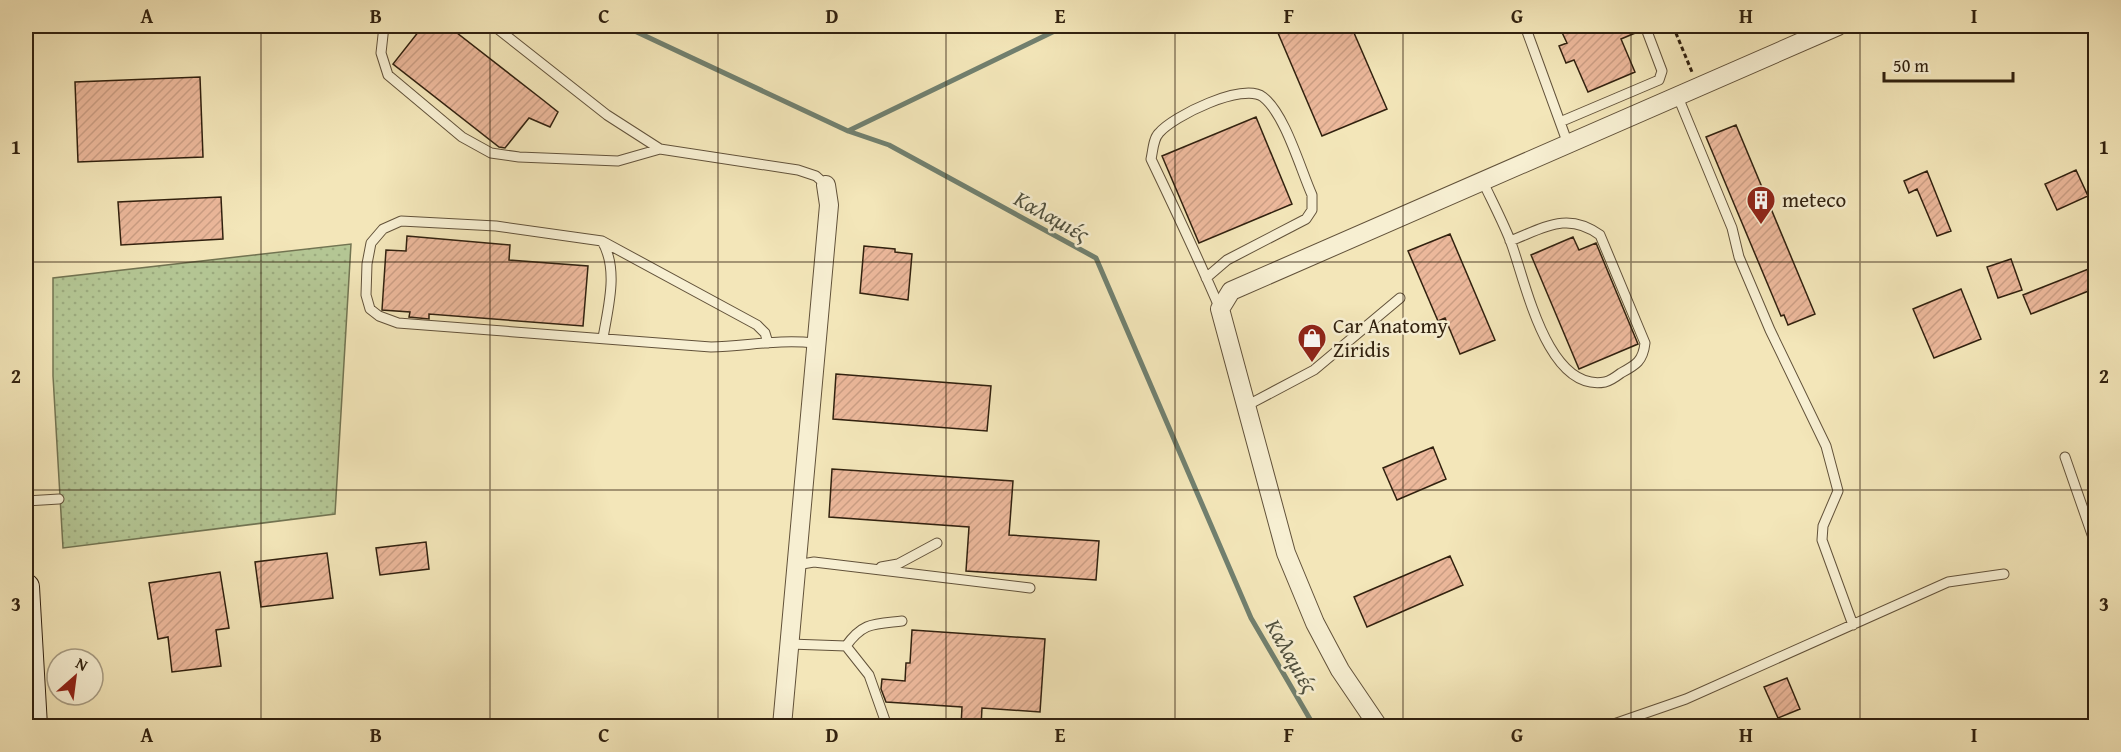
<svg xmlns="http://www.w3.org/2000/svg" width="2121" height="752" font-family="'Gentium Book Plus',serif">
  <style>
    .grass { fill: url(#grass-dots); stroke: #727452; stroke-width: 1.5 }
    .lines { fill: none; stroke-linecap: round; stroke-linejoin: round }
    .stream { stroke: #71806f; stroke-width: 5 }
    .building { fill: url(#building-hatch); stroke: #31210f; stroke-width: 1.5 }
    .service-casing { stroke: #62523a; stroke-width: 11 }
    .minor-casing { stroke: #62523a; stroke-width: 20 }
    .secondary-casing { stroke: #31210f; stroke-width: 28 }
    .path { stroke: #31210f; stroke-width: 3; stroke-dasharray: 4.5 3; stroke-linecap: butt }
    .service { stroke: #f7efd2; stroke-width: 9 }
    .minor { stroke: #f7efd2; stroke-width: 18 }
    .secondary { stroke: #f7efd2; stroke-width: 26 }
    .grid { fill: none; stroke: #31210f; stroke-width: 1.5; stroke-opacity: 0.55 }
    .labels { text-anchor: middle; stroke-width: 5; stroke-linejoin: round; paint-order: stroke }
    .poi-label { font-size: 21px; fill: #31210f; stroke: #f7efd2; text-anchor: start }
    .water-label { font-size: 22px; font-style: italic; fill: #51513f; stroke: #f7efd2 }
    .neatline { fill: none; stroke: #31210f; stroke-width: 2 }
    .grid-label { font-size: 20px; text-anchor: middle; font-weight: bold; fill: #31210f }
  </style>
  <defs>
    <pattern id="grass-dots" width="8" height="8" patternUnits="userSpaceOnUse" patternTransform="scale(1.5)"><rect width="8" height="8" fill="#b4c694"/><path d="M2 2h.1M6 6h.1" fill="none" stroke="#9baa7e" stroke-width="1.8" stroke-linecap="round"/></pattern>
    <pattern id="building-hatch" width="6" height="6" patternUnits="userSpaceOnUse" patternTransform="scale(1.5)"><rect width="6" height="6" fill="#ecb89b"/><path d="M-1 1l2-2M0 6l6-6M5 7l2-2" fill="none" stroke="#cb9e84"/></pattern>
  </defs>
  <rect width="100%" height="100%" fill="#f3e6b9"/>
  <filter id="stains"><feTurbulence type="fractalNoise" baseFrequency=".00333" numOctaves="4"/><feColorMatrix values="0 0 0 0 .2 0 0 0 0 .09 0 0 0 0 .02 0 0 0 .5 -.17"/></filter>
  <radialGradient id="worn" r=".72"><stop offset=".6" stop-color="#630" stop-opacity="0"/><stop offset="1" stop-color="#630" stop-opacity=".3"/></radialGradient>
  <!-- grass -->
  <path class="grass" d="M351 244 335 514 63 548 53 376V278Z"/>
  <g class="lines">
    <!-- stream -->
    <path class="stream" d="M624 26 848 131 889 145 1096 258 1251 618 1314 726
      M848 131 1065 26"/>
  </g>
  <!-- building -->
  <path class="building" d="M423 26H448L543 100 558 112 550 127 529 118 505 148 499 147 393 64Z
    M1275 26H1351L1387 109 1322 136Z
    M1559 26H1638L1640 31 1621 39 1635 72 1588 92 1574 60 1566 63 1559 46 1567 43Z
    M200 77 203 157 78 162 75 82Z
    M1256 117 1292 204 1199 243 1162 156Z
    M1736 125 1815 314 1788 325 1784 315 1781 316 1706 137Z
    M2076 170 2088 196 2057 210 2045 184Z
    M1927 171 1951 231 1937 236 1917 189 1909 193 1904 181Z
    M221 197 223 239 121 245 118 202Z
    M1450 234 1495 340 1460 354 1445 318 1438 321 1408 251Z
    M407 236 510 245 509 260 588 266 583 326 429 314V319L409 317 410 312 382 310 386 250 406 251Z
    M1573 237 1579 250 1596 243 1638 344 1579 369 1531 255Z
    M864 246 895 249V252L912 254 908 300 860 293Z
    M2011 259 2022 290 1998 298 1987 267Z
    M2091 268 2096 288 2031 314 2023 295Z
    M1961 289 1981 339 1934 358 1913 309Z
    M836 374 991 386 987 431 833 419Z
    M1433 447 1446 479 1397 500 1383 468Z
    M832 469 1013 481 1009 535 1099 541 1096 580 966 571 969 527 829 517Z
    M426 542 429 569 380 575 376 548Z
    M327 553 333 598 261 607 255 562Z
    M1450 556 1463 585 1367 627 1354 597Z
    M220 572 229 628 216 630 221 666 172 672 168 637 158 639 149 583Z
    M912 630 1045 639 1040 712 982 708 981 726H961L962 707 886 702 881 689 882 679 905 681 906 663H910Z
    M1787 678 1800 709 1778 718 1764 687Z"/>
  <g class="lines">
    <!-- service casing -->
    <g class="service-casing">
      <path id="service" d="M384 26 381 53 388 75 462 137 491 153 519 157 618 161 660 149 798 170 816 176 826 185
        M494 26 607 115 660 149
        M1525 26 1568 144
        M1678 97 1732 228 1739 257 1770 330 1826 446 1838 491 1823 526 1822 540 1853 625
        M1560 122 1659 80 1662 71 1645 26
        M1483 182C1492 201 1502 220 1510 240 1525 278 1546 393 1605 382 1610 381 1617 376 1621 373 1636 365 1643 361 1645 343L1600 235C1567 211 1544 228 1510 241
        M602 241C619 270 608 307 603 338
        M1206 278 1227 260 1306 219 1312 210V195C1300 168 1285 114 1263 97 1243 82 1173 116 1159 133 1153 139 1153 151 1151 159 1175 209 1198 258 1220 309
        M768 343 765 333 757 325 602 241 496 226 401 221 383 229 371 243 367 264 366 295 370 309 379 316 398 323 711 347C746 346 780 339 814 343
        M1246 406 1314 370 1400 298
        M2065 457 2096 546
        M26 501 59 499
        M796 565 814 562 1030 588
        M881 567 898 564 937 543
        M790 644 846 646C863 622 874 624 902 621
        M846 646 869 675 887 726
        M1608 726 1686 699 1948 582 2004 574"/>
    </g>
    <!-- minor casing -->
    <g class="minor-casing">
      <path id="minor" d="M782 726 829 205 826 185
        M1378 726 1340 670 1315 623 1286 553 1220 309 1231 291 1838 26"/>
    </g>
    <!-- secondary casing -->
    <g class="secondary-casing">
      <path id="secondary" d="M26 587 34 726"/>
    </g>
    <!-- path -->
    <path class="path" d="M1673 26 1692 72"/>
    <!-- service -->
    <use href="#service" class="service"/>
    <!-- minor -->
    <use href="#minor" class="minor"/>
    <!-- secondary -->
    <use href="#secondary" class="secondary"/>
  </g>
  <!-- grid -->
  <path class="grid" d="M261 26V726M490 26V726M718 26V726M946 26V726M1175 26V726M1403 26V726M1631 26V726M1860 26V726M26 262H2096M26 490H2096"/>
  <!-- icons -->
  <defs>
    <g id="building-pin" transform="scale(1.5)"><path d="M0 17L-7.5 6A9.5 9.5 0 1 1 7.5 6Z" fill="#8f2418" stroke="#f7efd2"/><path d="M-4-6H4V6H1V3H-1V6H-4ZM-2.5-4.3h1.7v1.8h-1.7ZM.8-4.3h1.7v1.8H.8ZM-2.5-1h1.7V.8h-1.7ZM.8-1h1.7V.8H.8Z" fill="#fff"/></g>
    <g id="shop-pin" transform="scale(1.5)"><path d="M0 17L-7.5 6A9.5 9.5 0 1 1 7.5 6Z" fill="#8f2418" stroke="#f7efd2"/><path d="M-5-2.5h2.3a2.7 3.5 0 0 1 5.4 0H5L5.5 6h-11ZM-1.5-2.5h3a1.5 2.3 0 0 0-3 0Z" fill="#fff"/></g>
  </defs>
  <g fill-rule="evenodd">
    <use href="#building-pin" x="1761" y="200"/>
    <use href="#shop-pin" x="1312" y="338"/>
  </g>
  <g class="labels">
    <!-- poi labels -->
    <g class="poi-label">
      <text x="1782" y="207">meteco</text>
      <text x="1333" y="333">Car Anatomy<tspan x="1333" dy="24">Ziridis</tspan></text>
    </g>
    <!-- water labels -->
    <g class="water-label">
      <text transform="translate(1052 216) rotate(29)" y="8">Καλαμιές</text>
      <text transform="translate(1292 656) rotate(60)" y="8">Καλαμιές</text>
    </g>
  </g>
  <!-- margin -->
  <rect width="2121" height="752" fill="none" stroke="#f3e6b9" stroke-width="66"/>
  <!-- north arrow -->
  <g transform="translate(75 677) rotate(28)"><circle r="28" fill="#f7efd2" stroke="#a89d84" stroke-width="1.5"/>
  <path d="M0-4.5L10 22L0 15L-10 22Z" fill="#8f2418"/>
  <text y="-9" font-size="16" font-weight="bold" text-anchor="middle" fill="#31210f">N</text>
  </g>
  <!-- scale -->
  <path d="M1884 72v9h129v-9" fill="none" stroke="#31210f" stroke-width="3"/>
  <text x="1893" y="72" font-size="18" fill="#31210f" stroke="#f7efd2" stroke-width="4.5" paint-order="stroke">50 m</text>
  <rect x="33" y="33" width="2055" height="686" class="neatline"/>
  <g class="grid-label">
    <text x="147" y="23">A</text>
    <text x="376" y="23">B</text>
    <text x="604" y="23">C</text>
    <text x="832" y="23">D</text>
    <text x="1060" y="23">E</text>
    <text x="1289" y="23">F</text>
    <text x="1517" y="23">G</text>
    <text x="1746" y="23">H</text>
    <text x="1974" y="23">I</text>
    <text x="16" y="154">1</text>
    <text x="2104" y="154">1</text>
    <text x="16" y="383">2</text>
    <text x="2104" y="383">2</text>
    <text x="16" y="611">3</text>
    <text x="2104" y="611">3</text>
    <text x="147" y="742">A</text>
    <text x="376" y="742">B</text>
    <text x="604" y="742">C</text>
    <text x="832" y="742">D</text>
    <text x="1060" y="742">E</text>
    <text x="1289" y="742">F</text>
    <text x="1517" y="742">G</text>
    <text x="1746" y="742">H</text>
    <text x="1974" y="742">I</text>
  </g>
  <rect width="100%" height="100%" filter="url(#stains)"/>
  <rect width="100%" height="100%" fill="url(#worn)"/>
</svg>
